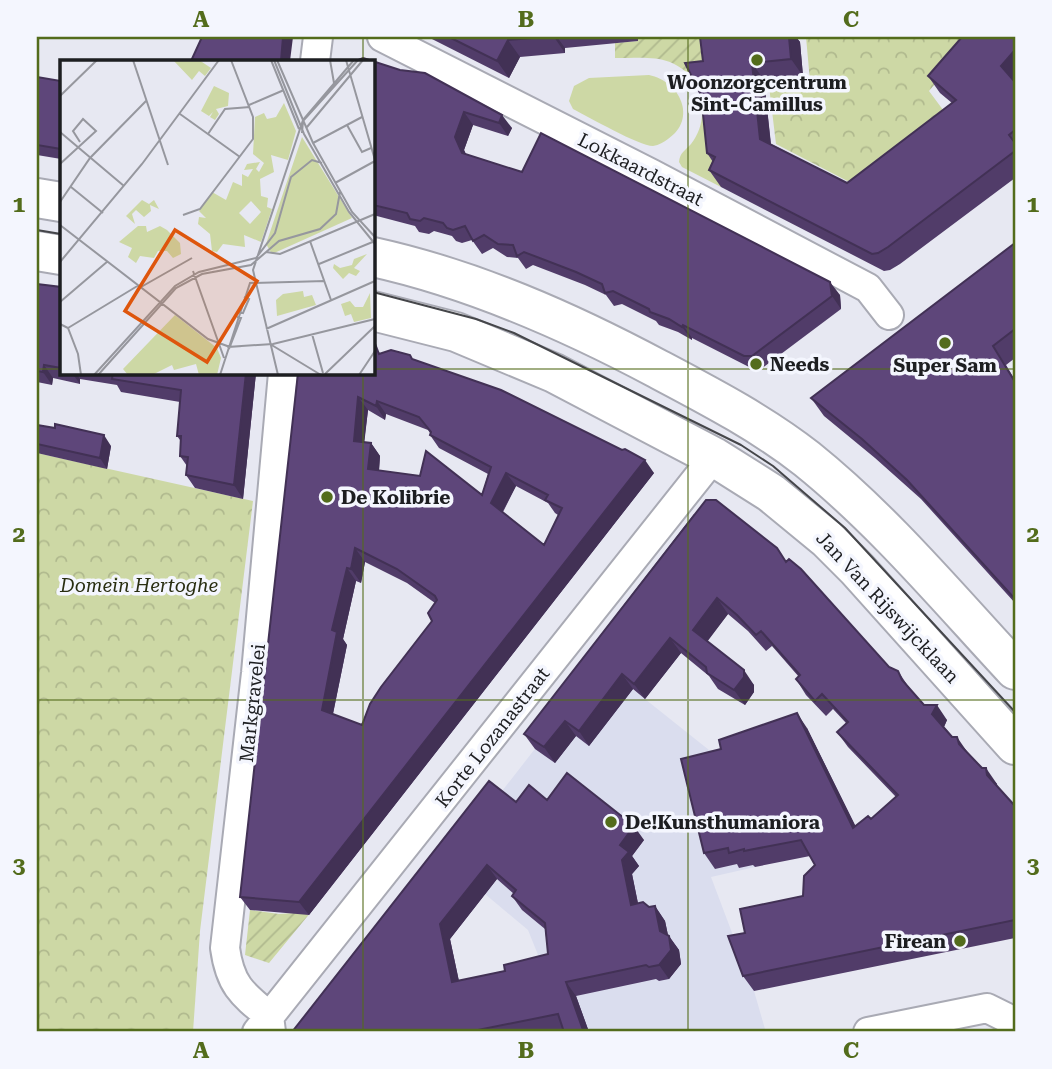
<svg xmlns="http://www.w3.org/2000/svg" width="1052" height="1069" font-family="'Roboto Serif',serif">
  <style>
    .built { fill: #daddee }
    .grass { fill: #cdd8a5 }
    .forest { fill: url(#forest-crowns) }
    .garden { fill: url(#garden-furrows) }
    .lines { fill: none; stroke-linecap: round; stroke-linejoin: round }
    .street-casing { stroke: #a9aab4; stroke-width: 32 }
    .secondary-casing { stroke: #a9aab4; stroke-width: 42 }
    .street { stroke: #fff; stroke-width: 28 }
    .secondary { stroke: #fff; stroke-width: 38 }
    .tram { stroke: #45464a; stroke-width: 2 }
    .wall { fill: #513c69; fill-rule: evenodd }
    .shaded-wall { fill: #423155 }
    .building { fill: #5e467a; stroke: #423155; stroke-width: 2; fill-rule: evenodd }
    .grid { fill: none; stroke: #536c1c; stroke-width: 2; stroke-opacity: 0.55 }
    .poi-dot { fill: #536c1c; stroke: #f4f6fe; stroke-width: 2.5 }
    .labels { text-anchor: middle; stroke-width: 7; stroke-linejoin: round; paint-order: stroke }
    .poi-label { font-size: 19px; font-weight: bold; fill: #1d1e21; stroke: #f4f6fe; text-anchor: start }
    .street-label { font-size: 19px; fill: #1d1e21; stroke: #f4f6fe }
    .park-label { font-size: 19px; font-style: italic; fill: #292e11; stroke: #f4f6fe }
    .inset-road { fill: none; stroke: #96979e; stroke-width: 2 }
    .view { fill: #de560d; fill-opacity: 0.15; stroke: #de560d; stroke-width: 3.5 }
    .inset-edge { fill: none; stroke: #1d1e21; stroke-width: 3.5 }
    .neatline { fill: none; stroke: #536c1c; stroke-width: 2.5 }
    .grid-label { font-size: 23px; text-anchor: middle; font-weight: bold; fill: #536c1c }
  </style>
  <defs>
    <pattern id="forest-crowns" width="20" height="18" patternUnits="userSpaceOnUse" patternTransform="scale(1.75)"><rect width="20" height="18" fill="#cdd8a5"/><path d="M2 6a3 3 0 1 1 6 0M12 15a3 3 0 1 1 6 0" fill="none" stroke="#b0b98e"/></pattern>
    <pattern id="garden-furrows" width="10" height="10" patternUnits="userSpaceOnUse" patternTransform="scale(1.75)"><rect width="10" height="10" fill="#cdd8a5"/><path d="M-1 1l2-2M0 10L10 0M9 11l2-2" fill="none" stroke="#b0b98e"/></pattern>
  </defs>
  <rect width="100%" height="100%" fill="#e7e8f2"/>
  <!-- built -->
  <path class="built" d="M601 664 709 750 730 755 755 867 711 877 754 991 765 1029 749 1032H569L528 930 485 894 499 795Z"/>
  <!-- grass -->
  <path class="grass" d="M649 75C680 81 698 119 668 139 664 142 659 145 653 146 639 146 589 117 573 109L569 101 574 86 589 78Z
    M696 82 702 89 727 174 721 187 682 167 679 162C680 152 685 151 691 144 706 125 704 103 696 82Z"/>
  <!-- forest -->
  <path class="forest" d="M806 37H971L973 39 929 91 952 122 861 188 776 144 769 86 810 81Z
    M37 453 253 501 200 931 193 1032H37Z"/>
  <!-- garden -->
  <path class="garden" d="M638 37H711L696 82C672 53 650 58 615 58V43L638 41Z
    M250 910 279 914 311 912 269 963 245 955Z"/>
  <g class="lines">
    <!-- street casing -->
    <g class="street-casing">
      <path id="street" d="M382 37 652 174 868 288 889 315
        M315 61 318 37
        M257 1032 714 457
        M271 1032 269 1016C242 994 230 985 225 948L256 673 283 373
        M868 1032 987 1008 1015 1022"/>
    </g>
    <!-- secondary casing -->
    <g class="secondary-casing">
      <path id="secondary" d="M37 198 61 202
        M37 251 61 255
        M373 257C473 279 568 321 658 369 709 396 761 423 807 459 884 521 948 598 1015 670
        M373 311 456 332 554 373 714 457 771 493 827 539 857 569 1015 745"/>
    </g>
    <!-- street -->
    <use href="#street" class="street"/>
    <!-- secondary -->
    <use href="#secondary" class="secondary"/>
    <!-- tram -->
    <path class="tram" d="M37 230 61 234
      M373 292 476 319 514 333 741 445 773 466 845 528 1015 712"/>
  </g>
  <!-- wall -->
  <path class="wall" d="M428 37H639H638V41L565 48V53L520 57 509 78Z
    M700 37H796L800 42 803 76 764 80 771 144 847 183 952 103 940 93 928 76 1015 82V178L900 264 890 270 884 271 721 187 709 170 713 162 707 153 703 61Z
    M373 61 512 128 508 136 473 125 464 150 466 154 840 295 841 309 761 369H753L692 338V340L678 332 659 325 656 321 622 304 614 306 606 295 585 285 533 265 526 269 518 258 507 257 493 248 482 254 472 240 462 243 456 241 452 236 434 231 429 234 419 232 415 226 373 215Z
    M37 77 61 81V159L37 155Z
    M1015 243V358L1006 365 1015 380V603L921 499 875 458 824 416 811 398Z
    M37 284 61 287V373H256L243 499 195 488 186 475 187 466 180 456V440L177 436 180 402 121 392 117 385 80 379V384L53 378 52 385 37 382Z
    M382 353 413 359 654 473 309 915 250 910 240 897 298 373ZM368 410 385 420 386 414 428 430 430 433V435L439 448 488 474 482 495 379 471 380 456 371 443 364 442ZM516 486 548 503 555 513 558 515 544 545 503 512ZM365 562 407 583 435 603 432 621 362 725 333 714 347 645 343 639 356 581 361 583Z
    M37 425 111 446 107 469 37 453Z
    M694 514 786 561 889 667 898 671 910 689 924 705 947 720 944 727 997 784V786L1015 806V938L754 991 743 976 745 933 803 896 815 865 810 856 755 867 753 865 739 868 737 864 715 869 704 853 807 728 855 826 871 819 896 797 848 747 837 732 846 723 833 709 826 716 806 695 796 679 799 677 772 646 766 651 748 631 728 614 707 641 754 685V692L745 705 718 689 709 676 681 653 645 699 633 689 589 746 576 736 555 763 535 749 524 734Z
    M547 800 644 840 632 856 639 866 632 874 638 903 649 907 655 906 665 921 668 935 679 950 681 964 669 979 659 981 656 979 576 996 589 1032H564L563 1029 548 1032H292L516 802ZM497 879 514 894 512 896 522 910 545 929 548 954 505 971 459 981 450 939Z"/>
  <!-- shaded-wall -->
  <path class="shaded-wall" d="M283 37H293L290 61H281Z
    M554 37H557L565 48V53Z
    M789 37H796L800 42 803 76 791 59Z
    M508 40 520 57 509 78 497 61Z
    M1015 50V81L1013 84 1001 66Z
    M752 63 764 80 772 156 760 139Z
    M464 112 473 125 464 150 471 166 462 153 455 137Z
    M502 115 512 128 508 136 499 123Z
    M830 282 840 295 841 309 832 296Z
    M683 325 692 338V340L682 327Z
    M44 365 53 378 52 385 43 372Z
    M72 373H76L80 379V384Z
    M246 373H256L243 499 234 485Z
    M358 397 368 410 363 454 354 441Z
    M377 401 386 414 385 420 376 406Z
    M104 435 111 446 107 469 100 458Z
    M371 443 380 456 378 483 368 469Z
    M645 460 654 473 309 915 299 902Z
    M506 473 516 486 500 516 491 503Z
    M355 548 365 562 361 583 351 569Z
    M347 568 356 581 343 639 347 645 331 723 322 710 332 630Z
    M717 598 728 614 704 646 693 630Z
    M670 638 681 653 645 699 634 684Z
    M744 670 754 685V692L745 705 734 690Z
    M622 674 633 689 589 746 579 731Z
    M937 705 947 720 943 729 932 714Z
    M797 713 807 728 864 843 853 828Z
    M565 721 576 736 555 763 544 747Z
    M957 737 968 753 970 759 959 744Z
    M986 768 997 784 998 791 987 775Z
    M634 826 644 840 632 856 639 866 632 874 641 919 631 905 620 845Z
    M487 865 497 879 450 939 462 996 452 982 440 924Z
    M655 906 665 921 670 945 660 931Z
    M669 936 679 950 681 964 669 979 659 965Z
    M566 982 576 996 589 1032H584L583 1030Z"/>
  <!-- building -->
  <path class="building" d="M202 37H283L281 61H191Z
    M449 37H544L508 40 497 61Z
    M700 37H789L791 59 752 63 760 139 847 183 956 100 928 76 962 37H1015V50L1001 66 1015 82V130L1009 135 1015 143V151L888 247 878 253 872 254 709 170 715 157 707 153 701 95 685 63 703 61Z
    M363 58 400 70 425 73 502 115 499 123 464 112 455 137 462 153 522 172 541 133 830 282 832 296 752 356H744L683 325 682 327 669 319 650 312 649 309 613 291 605 293 602 284 576 272 524 252 517 256 513 245 498 244 484 235 473 241 465 226 453 230 447 228 443 223 424 218 420 221 410 219 407 213 373 205V61H356Z
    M37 77 61 81V149L37 145Z
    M1015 243V329L993 346 1015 382V599L907 480 862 439 811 398Z
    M37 284 61 287V368L44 365 43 372 37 371Z
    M374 341 379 354 391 350 410 355 412 359 501 390 622 450 625 449 645 460 299 902 240 897 298 373H373V342ZM358 397 376 406 377 401 419 417 431 432 430 435 491 467 482 495 426 451 420 476 368 469 371 443 354 441ZM506 473 548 495 545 500 562 508 544 545 491 503ZM355 548 397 569 435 596 437 600 428 613 432 621 381 687 370 704 362 725 322 710 337 632 332 630 347 568 351 569Z
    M112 373H246L234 485 186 475 188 457 180 456 181 436H177L181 390 112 379 113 373Z
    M55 424 104 435 100 458 37 444V425L55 428Z
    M706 500H716L777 548 786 562 789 559 801 569 889 667 898 671 902 680 924 705H937L932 714 952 737H957L959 744 982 768H986L987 775 1015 806V920L743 976 728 936 745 933 740 909 803 896 804 876 815 865 801 840 744 851V849L729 853 728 848 704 853 681 759 721 749 719 740 797 713 853 828 868 816 871 819 898 795 837 732 848 722 822 694 815 701 796 679 800 675 761 631 756 635 737 615 717 598 693 630 744 670V677L734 690 707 673 706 667 670 638 634 684 622 674 579 731 565 721 544 747 524 734Z
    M567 773 634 826 620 845 629 852 622 860 631 905 643 902 649 907 655 906 660 931 669 936 671 950 659 965 649 967 646 965 566 982 583 1030 577 1032H564L558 1014 468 1032H292L489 781 516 802 529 785 547 800ZM487 865 516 890 512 896 545 923 548 954 504 965 505 971 452 982 440 924Z"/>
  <!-- grid -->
  <path class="grid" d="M363 37V61M688 37V1032M37 369H61M373 369H1015M363 373V1032M37 700H1015"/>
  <!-- markers -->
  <g class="poi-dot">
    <circle cx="757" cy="60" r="7"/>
    <circle cx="945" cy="343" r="7"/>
    <circle cx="756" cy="364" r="7"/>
    <circle cx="327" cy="497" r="7"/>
    <circle cx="611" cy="822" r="7"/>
    <circle cx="960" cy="941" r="7"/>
  </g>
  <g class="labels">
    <!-- poi labels -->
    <g class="poi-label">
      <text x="757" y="89" text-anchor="middle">Woonzorgcentrum<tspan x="757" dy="22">Sint-Camillus</tspan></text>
      <text x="770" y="371">Needs</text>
      <text x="945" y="372" text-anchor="middle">Super Sam</text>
      <text x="341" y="504">De Kolibrie</text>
      <text x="625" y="829">De!Kunsthumaniora</text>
      <text x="946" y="948" text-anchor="end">Firean</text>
    </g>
    <!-- street labels -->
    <g class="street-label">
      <text transform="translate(641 169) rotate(27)" y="7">Lokkaardstraat</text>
      <text transform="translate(888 607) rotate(47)" y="7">Jan Van Rijswijcklaan</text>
      <text transform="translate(252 703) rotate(-84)" y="7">Markgravelei</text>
      <text transform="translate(492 737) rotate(-52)" y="7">Korte Lozanastraat</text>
    </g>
    <!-- park labels -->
    <g class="park-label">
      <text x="139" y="592">Domein Hertoghe</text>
    </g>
  </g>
  <!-- overview -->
  <g transform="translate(60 60)">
    <rect width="315" height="315" fill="#e7e8f2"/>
    <path d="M82 140 89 144 94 140 99 149 90 145 91 151 84 157 76 150 72 154 75 164 66 156Z" fill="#cdd8a5"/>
    <path d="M113 0H139L151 8 145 16 139 11 132 20ZM224 43 236 71 228 100 211 95 214 112 200 119 201 136 208 138 207 147 212 149 201 182 184 175 185 187 163 184 157 192 152 191 150 174 138 164 139 157 146 158 139 151 152 132 166 140 173 122 182 126V114L188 117 193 109 184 110 187 104 200 102 196 109 199 112 204 103 193 94 195 57 204 53 207 59 216 57ZM191 141 201 152 190 164 179 153ZM242 77 292 158 212 194 206 184ZM78 166H86L87 172 100 166 107 170 120 183 121 194 113 198 107 191H98L94 198 80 196 76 203 68 197 72 188 59 182ZM307 194 294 208 300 211 296 216 289 213 283 219 273 208 274 204 280 208 292 205 294 199ZM310 233 311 258 294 262 291 254 285 256 281 244 290 241 295 247H303ZM115 255 157 288 161 298 157 315H139L136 304 114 310 112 305 92 315H68L63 309Z" fill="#cdd8a5" fill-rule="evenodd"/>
    <path d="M154 26 169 33 168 46 156 49 159 54 155 60 150 57 153 52 149 56 141 51ZM243 231 244 237 252 235 256 245 217 256 216 240 223 234Z" fill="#cdd8a5"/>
    <path class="inset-road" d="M73 0 108 105M211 0 239 69M214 0 244 74 289 152 315 184M217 0 253 83 292 152 315 177M270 0 274 23M286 0 315 100M0 36 37 0M189 45 224 30M120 54 180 97M243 60 294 0M287 65 302 92 311 88M247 67 303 0M0 72 64 126M242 73 243 61 298 0M148 74 165 49 190 47M253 83 302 57M0 104 36 71 23 59 13 71 20 82M275 123 315 101M11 127 43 153M0 142 30 98 86 41M123 155 140 149 193 79V57L171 0M0 165 148 279 170 287M250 181 271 240M206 192 220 194 315 154M0 202 82 104 159 0M259 204 315 181M133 211 164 298M81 227 132 198M0 242 48 201M179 252 183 253 189 239 184 237M0 264 8 268 18 294 21 315M8 268 79 225M206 269 315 221M252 274 263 313M210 284 261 315M167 287 213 284 315 259M169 289 181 258 177 257M265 314 315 266M34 315 115 226 139 212 196 198 215 173 231 117 252 100 262 103M38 315 116 228 142 214 191 205 219 181 260 169 276 154 280 132M160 315 190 223 265 221M218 315 193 210 243 60M299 315 315 291"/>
    <path class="view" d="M115 170 197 221 147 302 65 251Z"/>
    <rect width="315" height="315" class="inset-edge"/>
  </g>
  <!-- border -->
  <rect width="1052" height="1069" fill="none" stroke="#f4f6fe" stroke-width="77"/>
  <rect x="38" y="38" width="976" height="992" class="neatline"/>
  <g class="grid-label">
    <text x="201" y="27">A</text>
    <text x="526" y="27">B</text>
    <text x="851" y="27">C</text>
    <text x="19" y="212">1</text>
    <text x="1033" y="212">1</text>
    <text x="19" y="542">2</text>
    <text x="1033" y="542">2</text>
    <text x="19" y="873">3</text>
    <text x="1033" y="873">3</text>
    <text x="201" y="1058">A</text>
    <text x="526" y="1058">B</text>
    <text x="851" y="1058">C</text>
  </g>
</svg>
